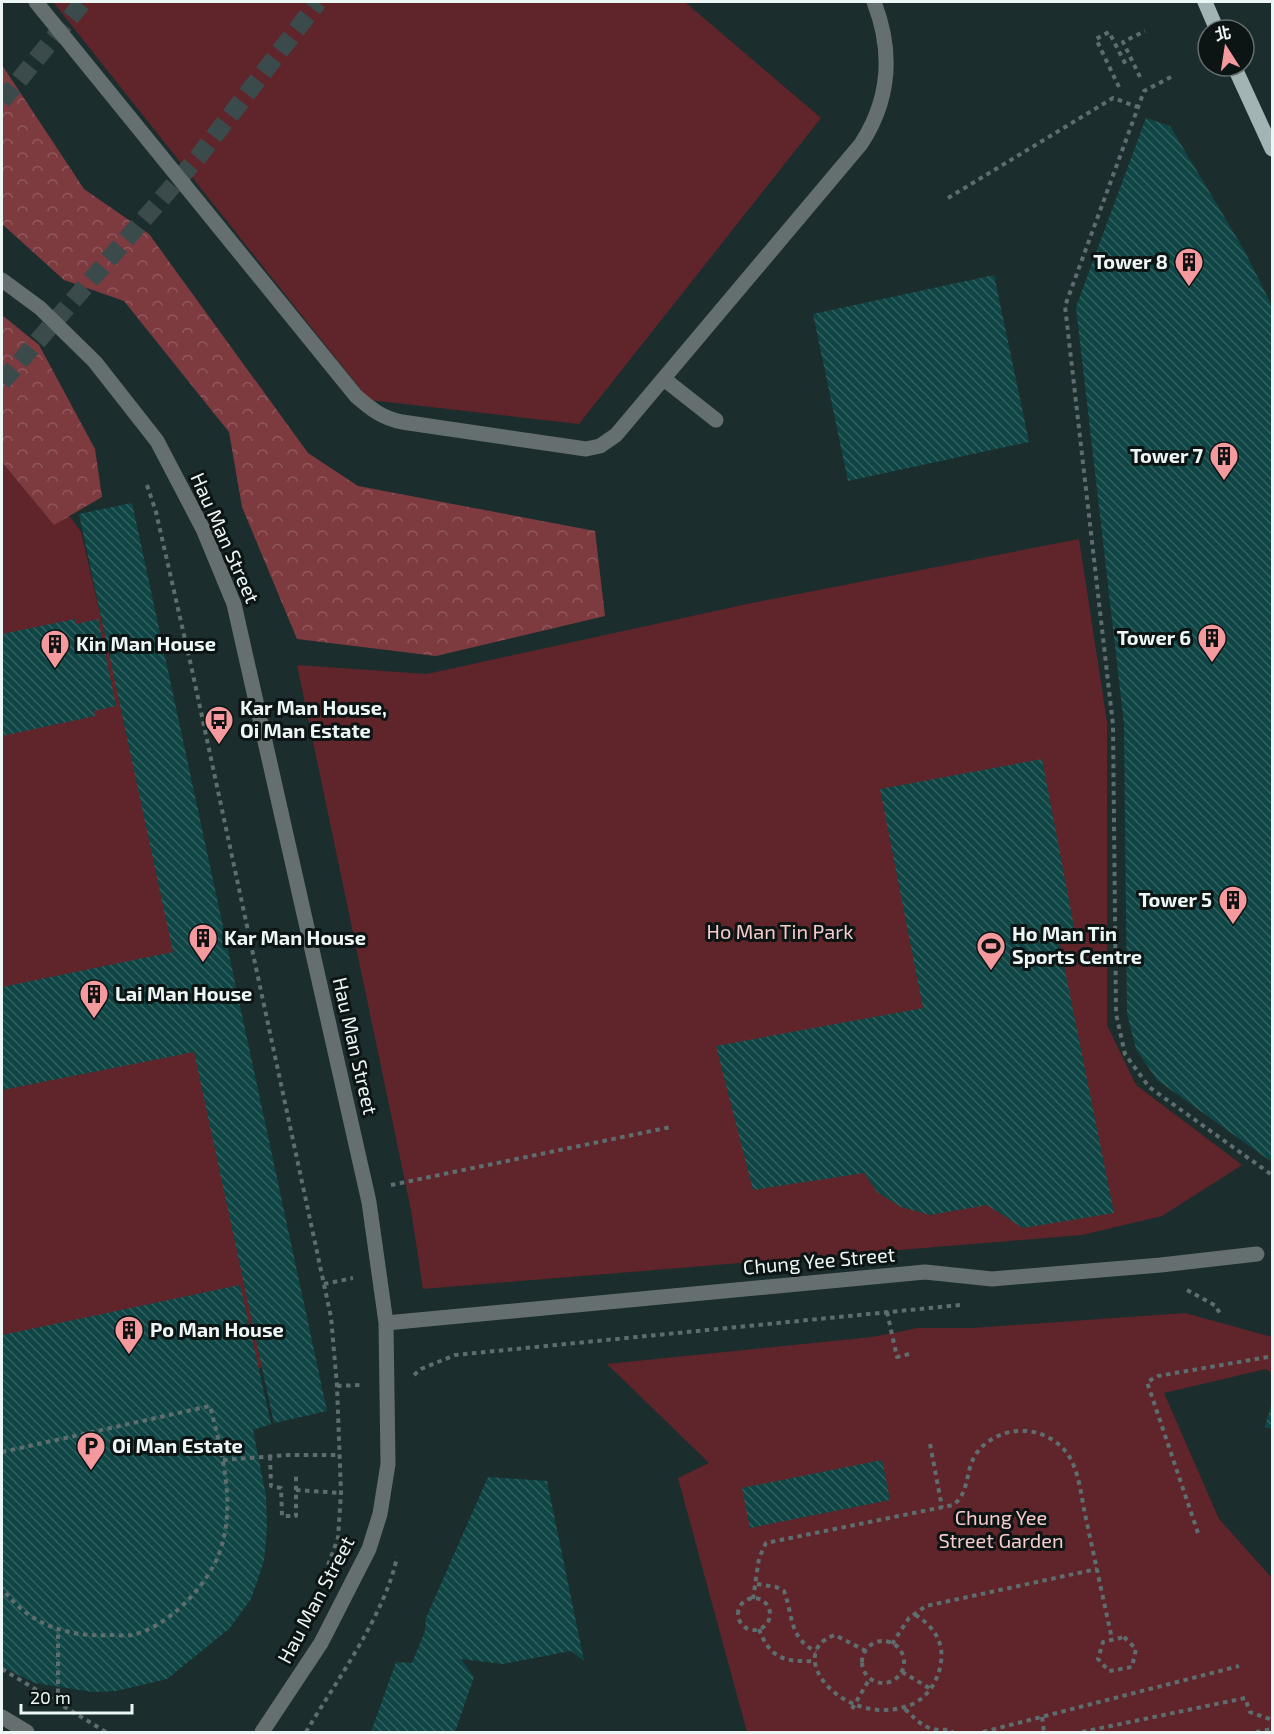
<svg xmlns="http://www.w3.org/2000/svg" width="1274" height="1734" font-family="'Exo 2','Noto Sans TC',sans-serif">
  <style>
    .green { fill: #5f252b }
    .forest { fill: url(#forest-crowns) }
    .building { fill: url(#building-back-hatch) }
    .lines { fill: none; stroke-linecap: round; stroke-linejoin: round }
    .highway-tunnel { stroke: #3b4b4b; stroke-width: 18; stroke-dasharray: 18 9; stroke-linecap: butt }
    .path { stroke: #5e6d6d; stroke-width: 4; stroke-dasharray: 4.5 4.5; stroke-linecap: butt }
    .minor { stroke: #666f6f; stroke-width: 15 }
    .major { stroke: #a2b4b4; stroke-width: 15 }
    .labels { text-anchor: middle; stroke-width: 6; stroke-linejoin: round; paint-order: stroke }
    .poi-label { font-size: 20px; font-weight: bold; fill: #ebf6f5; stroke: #0c1414; text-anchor: start }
    .street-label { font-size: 20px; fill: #ebf6f5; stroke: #0c1414 }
    .park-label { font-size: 20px; fill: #f6cbcc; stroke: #0c1414 }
  </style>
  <defs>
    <pattern id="forest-crowns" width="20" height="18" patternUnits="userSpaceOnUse" patternTransform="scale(1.5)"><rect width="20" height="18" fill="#7d3b40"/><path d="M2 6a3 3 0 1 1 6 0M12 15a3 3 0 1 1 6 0" fill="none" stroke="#90585c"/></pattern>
    <pattern id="building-back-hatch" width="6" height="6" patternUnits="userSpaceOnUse" patternTransform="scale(1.5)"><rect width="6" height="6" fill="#0f4645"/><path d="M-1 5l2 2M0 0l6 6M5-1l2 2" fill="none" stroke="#326160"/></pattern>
  </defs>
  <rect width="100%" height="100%" fill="#1c2d2d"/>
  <!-- green -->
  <path class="green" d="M53 2H685L821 118 579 424 369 400Z
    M2 421 81 532 276 1365 2 1425Z
    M1079 539 1107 722V1025L1136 1085 1242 1165 1162 1216 1082 1235 423 1289 411 1210 297 665 427 674 747 604Z
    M1185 1313 1272 1337V1373L1266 1369 1164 1393 1219 1519 1272 1578V1732H747L678 1478 709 1463 607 1364 872 1337 918 1328H972Z"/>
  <!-- forest -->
  <path class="forest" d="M2 65 84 189 149 234 308 453 358 486 595 531 605 616 436 656 297 639 242 507 229 432 124 301 64 280 2 224Z
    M2 315 39 345 95 449 102 497 54 525 2 462Z"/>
  <!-- building -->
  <path class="building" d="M1146 118 1170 126 1244 250 1272 306V1162L1157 1080 1136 1049 1127 1013 1124 724 1076 307Z
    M994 275 1029 442 848 481 813 314Z
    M132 503 327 1411 274 1423 194 1052 2 1090V987L173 952 79 514Z
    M75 619 76 624 98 619 116 706 94 711 95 716 2 736V634Z
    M1042 759 1075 932 1058 936 1114 1213 1023 1228 987 1205 930 1215 901 1207 877 1192 864 1173 753 1190 716 1046 923 1008 880 789Z
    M240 1285 271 1424 253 1430 266 1496 267 1528 264 1561 251 1599 229 1629 167 1679 116 1691 93 1692 35 1683 2 1667V1335Z
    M1272 1402V1429L1265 1427Z
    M882 1460 890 1500 750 1528 742 1488Z
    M488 1477 547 1481 584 1661 571 1651 503 1664 461 1659 474 1677 455 1732H371L396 1662 412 1663 425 1631 426 1618Z"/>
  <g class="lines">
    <!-- highway-tunnel -->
    <path class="highway-tunnel" d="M2 101 83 2
      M2 382 198 157 318 2"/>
    <!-- path -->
    <path class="path" d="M1140 77 1123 42 1145 31
      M1171 77 1144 91 1065 306 1113 725 1116 1014 1125 1054 1149 1087 1272 1175
      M1119 87 1096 39 1109 32 1126 65
      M948 198 1113 98 1138 107
      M147 485 156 512 192 670 331 1317 337 1386 341 1493 338 1538 328 1565
      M391 1185 671 1127
      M324 1284 353 1278
      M1187 1290 1216 1306 1221 1316
      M887 1312 897 1357 913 1353
      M414 1375 421 1369 455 1355 960 1305
      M337 1386 360 1385
      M930 1444 942 1507
      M2 1452 210 1406C222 1454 237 1505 219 1554 206 1587 168 1627 132 1635 125 1636 116 1635 109 1635 66 1637 28 1624 2 1588
      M270 1456 271 1486 281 1488 282 1516H296V1476
      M223 1460 288 1455H340
      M296 1490 341 1493
      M1198 1533 1147 1382 1158 1376 1268 1357 1272 1360
      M757 1584 776 1587 784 1591C794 1618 788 1636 816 1652
      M738 1614a16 16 0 1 1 32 0a16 16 0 1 1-32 0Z
      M753 1599 759 1558 766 1543 953 1505C976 1488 958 1458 994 1438 1019 1424 1050 1431 1067 1453 1079 1470 1081 1495 1085 1514 1094 1556 1103 1598 1112 1639
      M759 1629C770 1659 785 1662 815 1661
      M1124 1637 1136 1649 1132 1667 1109 1671 1098 1659 1103 1642Z
      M862 1662a21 21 0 1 1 42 0a21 21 0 1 1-42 0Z
      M892 1644 909 1618 926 1606 1097 1569
      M866 1651 835 1635C780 1653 847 1734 915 1703 929 1695 939 1679 941 1662 944 1640 932 1625 914 1614
      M2 1669 106 1732
      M902 1672 931 1689
      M58 1702V1631
      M852 1709 870 1678
      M905 1709C920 1724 929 1733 950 1729L952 1732
      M1042 1717 1044 1732
      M306 1732C336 1681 385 1615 397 1557
      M983 1732 1239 1666
      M1082 1732 1245 1698 1250 1712 1272 1720
      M1256 1732 1272 1729"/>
    <!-- minor -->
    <path class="minor" d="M36 2 356 396C371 409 382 418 402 422L586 449 600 446 616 435 861 144C891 98 893 51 874 2
      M2 280 40 308 95 362 157 441 203 529 234 604 369 1202 386 1323 388 1464 380 1514 369 1549 321 1643 262 1732
      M664 379 716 420
      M386 1323 925 1272 992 1279 1161 1265 1257 1254
      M2 1717 27 1732"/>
    <!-- major -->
    <path class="major" d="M1205 2 1217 30
      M1234 66 1272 149"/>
  </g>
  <!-- icons -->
  <defs>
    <g id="building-pin" transform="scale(1.5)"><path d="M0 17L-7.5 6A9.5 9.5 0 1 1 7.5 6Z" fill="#f49a9f" stroke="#0c1414"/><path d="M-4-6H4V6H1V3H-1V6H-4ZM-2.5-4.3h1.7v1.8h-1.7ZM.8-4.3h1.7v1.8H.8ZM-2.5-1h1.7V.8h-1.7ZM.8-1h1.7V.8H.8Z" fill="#111"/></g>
    <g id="bus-pin" transform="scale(1.5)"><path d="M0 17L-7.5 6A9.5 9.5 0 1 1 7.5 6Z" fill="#f49a9f" stroke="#0c1414"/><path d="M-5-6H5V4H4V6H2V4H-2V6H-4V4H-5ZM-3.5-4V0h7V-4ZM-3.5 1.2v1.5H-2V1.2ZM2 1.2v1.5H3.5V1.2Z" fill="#111"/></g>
    <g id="stadium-pin" transform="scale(1.5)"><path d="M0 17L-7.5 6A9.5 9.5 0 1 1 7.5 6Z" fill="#f49a9f" stroke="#0c1414"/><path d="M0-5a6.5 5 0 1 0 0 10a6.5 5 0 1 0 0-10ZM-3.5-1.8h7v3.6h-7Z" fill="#111"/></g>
    <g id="parking-pin" transform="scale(1.5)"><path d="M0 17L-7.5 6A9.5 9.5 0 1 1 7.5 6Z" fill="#f49a9f" stroke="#0c1414"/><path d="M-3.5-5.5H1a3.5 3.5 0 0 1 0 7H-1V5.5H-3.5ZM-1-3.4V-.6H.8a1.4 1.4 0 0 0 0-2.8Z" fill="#111"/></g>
  </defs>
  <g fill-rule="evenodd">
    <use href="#building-pin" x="1189" y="262"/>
    <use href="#building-pin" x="1224" y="456"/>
    <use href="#building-pin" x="1212" y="638"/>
    <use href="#building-pin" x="55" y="644"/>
    <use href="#bus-pin" x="219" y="720"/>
    <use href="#building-pin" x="1233" y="900"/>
    <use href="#building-pin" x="203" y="938"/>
    <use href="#stadium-pin" x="991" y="946"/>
    <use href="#building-pin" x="94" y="994"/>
    <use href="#building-pin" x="129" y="1330"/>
    <use href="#parking-pin" x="91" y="1446"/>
  </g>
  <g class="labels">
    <!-- poi labels -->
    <g class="poi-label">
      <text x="1168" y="269" text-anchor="end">Tower 8</text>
      <text x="1203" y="463" text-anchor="end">Tower 7</text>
      <text x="1191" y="645" text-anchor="end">Tower 6</text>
      <text x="76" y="651">Kin Man House</text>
      <text x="240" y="715">Kar Man House,<tspan x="240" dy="23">Oi Man Estate</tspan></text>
      <text x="1212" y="907" text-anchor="end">Tower 5</text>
      <text x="1012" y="941">Ho Man Tin<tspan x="1012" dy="23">Sports Centre</tspan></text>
      <text x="224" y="945">Kar Man House</text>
      <text x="115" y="1001">Lai Man House</text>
      <text x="150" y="1337">Po Man House</text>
      <text x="112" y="1453">Oi Man Estate</text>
    </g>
    <!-- street labels -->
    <g class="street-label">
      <text transform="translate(225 538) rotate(66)" y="7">Hau Man Street</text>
      <text transform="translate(355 1046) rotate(77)" y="7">Hau Man Street</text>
      <text transform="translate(819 1261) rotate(-5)" y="7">Chung Yee Street</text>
      <text transform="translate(316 1600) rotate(-62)" y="7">Hau Man Street</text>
    </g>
    <!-- park labels -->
    <g class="park-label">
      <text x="780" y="939">Ho Man Tin Park</text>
      <text x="1001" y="1525">Chung Yee<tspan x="1001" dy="23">Street Garden</tspan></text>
    </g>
  </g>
  <!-- border -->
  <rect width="1274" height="1734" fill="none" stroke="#ebf6f5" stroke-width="6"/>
  <!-- north arrow -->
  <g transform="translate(1226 48) rotate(348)"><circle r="28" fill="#0c1414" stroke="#656e6e" stroke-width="1.5"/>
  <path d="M0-4.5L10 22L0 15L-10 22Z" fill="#f49a9f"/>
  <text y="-9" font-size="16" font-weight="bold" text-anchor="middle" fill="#ebf6f5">北</text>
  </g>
  <!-- scale -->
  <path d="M21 1704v9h111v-9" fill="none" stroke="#ebf6f5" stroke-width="3"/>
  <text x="30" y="1704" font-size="18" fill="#ebf6f5" stroke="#0c1414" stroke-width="4.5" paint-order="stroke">20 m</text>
</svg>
